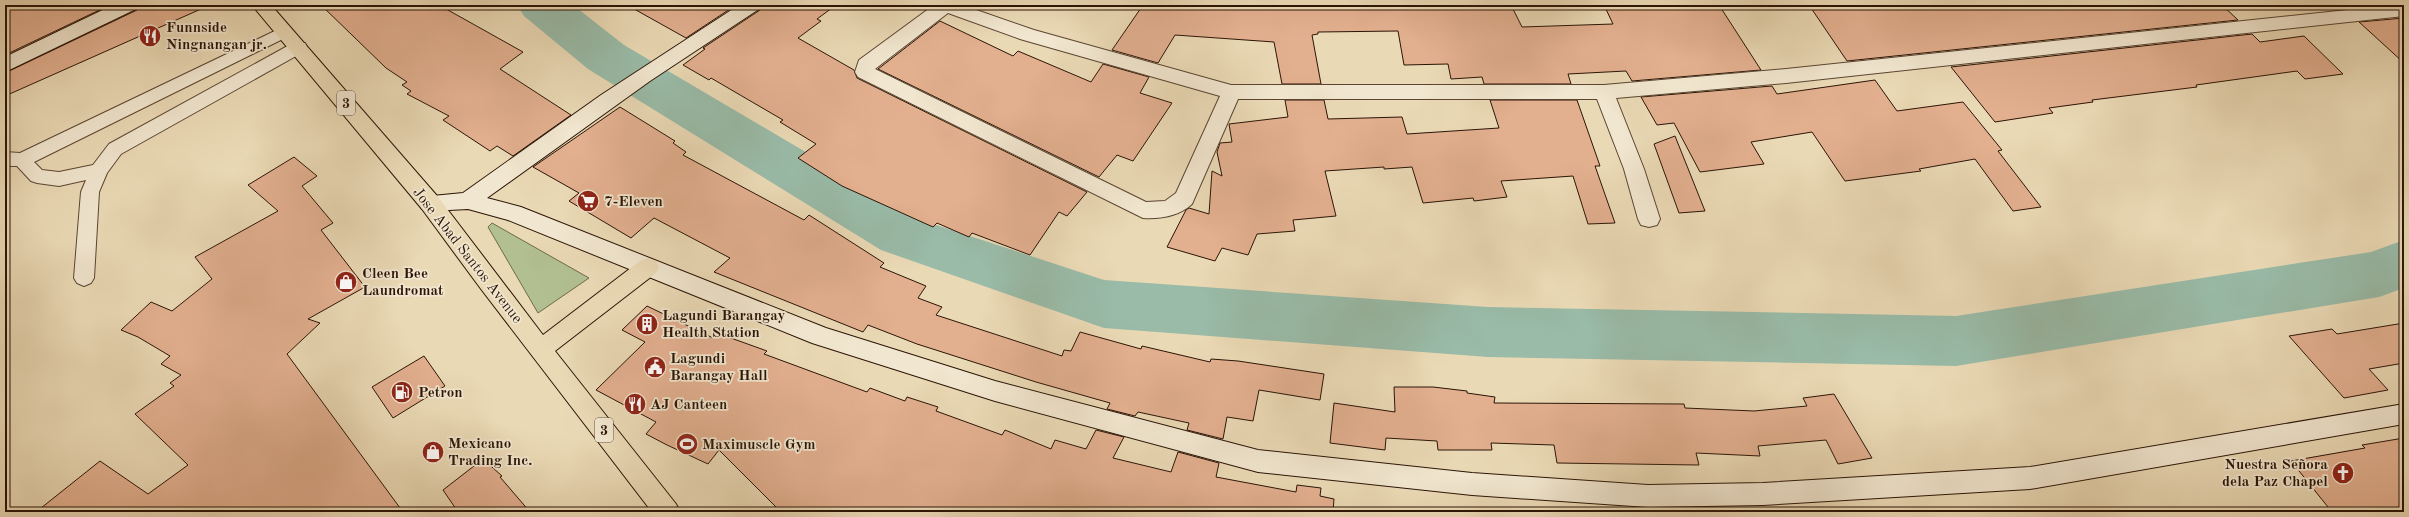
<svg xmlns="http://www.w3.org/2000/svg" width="2409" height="517" font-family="'Old Standard TT',serif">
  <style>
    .green { fill: #b2c091; stroke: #6e6a4c }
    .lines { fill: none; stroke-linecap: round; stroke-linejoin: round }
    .river { fill: #99bba8; fill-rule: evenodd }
    .building { fill: #e2af8f; stroke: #2b1406 }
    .lane-casing { stroke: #5b4532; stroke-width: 2 }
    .street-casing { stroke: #5b4532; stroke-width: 2 }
    .secondary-casing { stroke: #2b1406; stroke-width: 2 }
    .highway-casing { stroke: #2b1406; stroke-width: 2 }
    .lane { fill: #f1e6cf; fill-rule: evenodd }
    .street { fill: #f1e6cf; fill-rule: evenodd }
    .secondary { fill: #f1e6cf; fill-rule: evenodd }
    .highway { fill: #ead9b5; fill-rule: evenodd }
    .labels { text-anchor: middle; stroke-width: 3.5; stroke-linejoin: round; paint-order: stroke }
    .shield { fill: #f1e6cf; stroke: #665342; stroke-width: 1 }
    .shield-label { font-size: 14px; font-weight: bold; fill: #2b1406 }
    .poi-label { font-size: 15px; font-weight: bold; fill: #2b1406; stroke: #f1e6cf; text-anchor: start }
    .street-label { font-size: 15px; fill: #2b1406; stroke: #f1e6cf }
  </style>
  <rect width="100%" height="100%" fill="#ead9b5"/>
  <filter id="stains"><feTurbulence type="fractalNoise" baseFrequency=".005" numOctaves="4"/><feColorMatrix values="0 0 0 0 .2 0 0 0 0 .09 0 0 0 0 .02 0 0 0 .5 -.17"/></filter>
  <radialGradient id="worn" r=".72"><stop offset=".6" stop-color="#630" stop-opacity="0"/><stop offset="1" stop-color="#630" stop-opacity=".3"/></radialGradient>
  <!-- green -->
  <path class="green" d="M492 223 589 278 538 313 488 227Z"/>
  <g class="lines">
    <!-- river -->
    <path class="river" d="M517 5H573L624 45 921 220 1104 280 1488 307 1956 316 2371 252 2404 240V288L2379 297 1956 366 1488 357 1104 328 881 250 588 69 524 16Z"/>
  </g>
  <!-- building -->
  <path class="building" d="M17 5H110L5 55V10Z
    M139 5H210L5 96V73L137 10Z
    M321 5H439L523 52 500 69 571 115 513 156 497 146 490 151 443 120 449 116 407 94 411 91 402 85 407 82 386 68Z
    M627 5H736L686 38Z
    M762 5H836L817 19 821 21 798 38 854 70 857 78 1087 192 1067 216 1059 212 1030 255 972 233 969 237 937 223 933 227 842 186 798 158 816 144 780 122 783 120 711 78 709 80 683 65 705 49 703 48 760 10Z
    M1143 5H1511L1522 27 1613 24 1604 5H1719L1761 70 1632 81 1626 71 1568 74 1571 84H1484L1482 77 1451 79 1448 64 1404 65 1398 31 1318 32V34L1312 35 1321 84H1282L1274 42 1175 35 1158 63 1112 50Z
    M1809 5H2222L2238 20 1847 61Z
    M2340 5H2381L2344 9Z
    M2404 18V63L2359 22Z
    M940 21 1013 56 1018 51 1091 82 1103 64 1149 77 1140 93 1172 103 1133 161 1117 155 1099 177 878 69Z
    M2252 34 2260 42 2304 36 2343 74 2305 79 2297 71 2196 85 2197 87 2092 100 2093 102 2049 108 2053 113 1995 122 1951 67Z
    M1875 80 1897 111 1963 102 2002 150 1998 151 2041 207 2013 211 1975 159 1919 169 1921 171 1845 181 1812 132 1751 142 1764 164 1700 172 1674 123 1657 125 1641 97 1772 86 1777 94Z
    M1285 100H1324L1328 119 1402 117 1407 134 1499 128 1490 100H1577L1600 166H1595L1615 223 1588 224 1573 176 1501 181 1507 197 1474 201 1473 198 1423 203 1412 167 1384 169V167L1325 171 1336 216 1293 220 1295 231 1257 234 1248 255 1222 248 1215 261 1167 247 1186 210 1189 208 1209 214 1212 171 1222 176 1217 152 1220 143 1232 142 1229 124 1288 117Z
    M620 107 675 141 673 143 686 152 683 155 804 220 809 215 884 263 880 267 926 286 918 298 942 307 936 315 1062 356 1064 350 1071 351 1080 332 1141 349 1142 346 1210 362 1211 359 1238 361 1324 374 1320 400 1259 390 1253 421 1227 417 1223 439 1187 430 1189 423 1138 412 1135 416 1107 409 1110 403 1036 382 917 344 868 325 863 332 714 272 730 258 654 218 631 238 569 201 579 193 533 167Z
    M1675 136 1705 211 1679 213 1654 144Z
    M294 157 317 176 302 186 333 223 321 230 365 287 308 319 320 323 287 354 403 512H36L100 461 148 494 188 465 135 414 174 386 170 383 181 375 161 364 170 356 138 337 121 330 151 302 172 311 212 279 195 257 278 211 248 185Z
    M647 306 713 338 717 333 767 351 764 354 867 392 870 388 905 401 907 397 938 407 936 411 1002 435 1005 430 1051 449 1055 440 1086 449 1096 430 1124 437 1113 458 1171 472 1178 452 1219 463 1216 477 1296 492 1297 485 1321 488 1320 496 1334 499 1333 512H781L719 450 708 464 667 445 646 434 656 422 596 390 645 342 622 330Z
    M2404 323V363L2369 369 2388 390 2344 398 2289 336 2332 329 2337 334Z
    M424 356 445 386 393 418 372 387Z
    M1394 387H1433L1467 391V393L1495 397 1494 403 1684 404 1685 408 1754 411 1807 406 1803 398 1834 394 1872 458 1838 464 1826 440 1758 446 1760 456 1696 453 1699 465 1557 463 1554 445 1491 443 1492 450H1438L1437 441 1386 438 1385 450 1330 443 1334 403 1395 412Z
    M2404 438V512H2332L2291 461 2365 448 2362 445Z
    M483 459 502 476 500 477 530 512H458L443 490Z"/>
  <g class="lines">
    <!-- lane casing -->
    <g class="lane-casing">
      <path id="lane" d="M283 27 289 28 291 32 289 36 34 162 42 170 59 172 93 165 109 144 293 43H305L307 47 305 51 121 154 107 173 99 192 94 278 91 283 84 286 77 283 74 278 81 192 86 180 59 186 37 183 31 181 17 166H5V152L20 153Z"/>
    </g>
    <!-- street casing -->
    <g class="street-casing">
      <path id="street" d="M934 5H962L1034 30 1231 85H1604L1786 69 2395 5H2404V16L1786 83 1616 98 1644 169 1660 219 1657 225 1649 227 1641 225 1638 219 1624 169 1597 99H1238L1192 204C1179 216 1161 219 1143 218L858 77 855 72 859 60ZM948 13 1020 39 1220 96 1176 193 1165 201 1146 202 875 69Z"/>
    </g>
    <!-- secondary casing -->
    <g class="secondary-casing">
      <path id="secondary" d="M113 5H138L136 9 5 72V57Z
        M739 5H761L759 9 650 81 487 198 521 207 826 328 995 381 1258 450 1472 473 1648 485 1763 483 2030 467 2404 404V424L2030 489 1763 505 1648 507 1472 495 1258 472 995 401 812 343 508 220 468 209 430 211 422 209 419 203 422 197 463 193 601 95Z"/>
    </g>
    <!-- highway casing -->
    <g class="highway-casing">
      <path id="highway" d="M252 5H271L438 197 543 335 640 261 648 258 656 261 659 267 656 273 555 351 676 504 680 512H652L481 289 422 209Z"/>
    </g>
    <!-- lane -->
    <use href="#lane" class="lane"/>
    <!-- street -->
    <use href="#street" class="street"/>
    <!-- secondary -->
    <use href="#secondary" class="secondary"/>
    <!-- highway -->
    <use href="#highway" class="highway"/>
  </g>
  <!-- icons -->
  <defs>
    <g id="restaurant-disc" transform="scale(1.15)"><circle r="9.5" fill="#8f2418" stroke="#f1e6cf"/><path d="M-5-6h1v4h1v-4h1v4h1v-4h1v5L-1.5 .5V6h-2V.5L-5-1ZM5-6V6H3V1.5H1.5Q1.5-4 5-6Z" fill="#fff"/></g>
    <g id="supermarket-disc" transform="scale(1.15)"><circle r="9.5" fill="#8f2418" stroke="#f1e6cf"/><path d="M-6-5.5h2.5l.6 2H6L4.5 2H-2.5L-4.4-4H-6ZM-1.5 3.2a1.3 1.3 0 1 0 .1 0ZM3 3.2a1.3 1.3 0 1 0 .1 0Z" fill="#fff"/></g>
    <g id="shop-disc" transform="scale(1.15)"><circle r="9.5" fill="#8f2418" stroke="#f1e6cf"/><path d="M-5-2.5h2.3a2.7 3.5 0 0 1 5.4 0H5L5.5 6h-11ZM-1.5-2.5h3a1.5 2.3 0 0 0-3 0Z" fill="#fff"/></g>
    <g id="building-disc" transform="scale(1.15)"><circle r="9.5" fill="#8f2418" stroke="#f1e6cf"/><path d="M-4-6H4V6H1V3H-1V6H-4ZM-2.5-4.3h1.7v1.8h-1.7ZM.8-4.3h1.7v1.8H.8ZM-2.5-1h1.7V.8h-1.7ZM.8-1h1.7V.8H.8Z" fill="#fff"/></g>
    <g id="civic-disc" transform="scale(1.15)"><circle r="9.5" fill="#8f2418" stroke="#f1e6cf"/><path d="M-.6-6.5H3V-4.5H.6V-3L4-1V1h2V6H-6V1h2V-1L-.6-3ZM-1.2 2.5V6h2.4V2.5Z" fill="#fff"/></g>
    <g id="fuel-disc" transform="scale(1.15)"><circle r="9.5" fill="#8f2418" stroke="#f1e6cf"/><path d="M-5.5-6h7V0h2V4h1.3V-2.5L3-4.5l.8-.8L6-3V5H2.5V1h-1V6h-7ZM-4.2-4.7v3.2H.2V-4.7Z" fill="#fff"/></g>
    <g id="stadium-disc" transform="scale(1.15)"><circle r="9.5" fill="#8f2418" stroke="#f1e6cf"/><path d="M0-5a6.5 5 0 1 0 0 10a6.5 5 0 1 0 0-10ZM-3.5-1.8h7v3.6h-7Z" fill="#fff"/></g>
    <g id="church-disc" transform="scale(1.15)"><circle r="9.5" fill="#8f2418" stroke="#f1e6cf"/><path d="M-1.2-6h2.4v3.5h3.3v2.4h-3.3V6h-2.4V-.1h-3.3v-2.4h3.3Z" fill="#fff"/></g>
  </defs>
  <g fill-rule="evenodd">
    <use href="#restaurant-disc" x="150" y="36"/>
    <use href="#supermarket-disc" x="588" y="201"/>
    <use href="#shop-disc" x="346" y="282"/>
    <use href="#building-disc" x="647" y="324"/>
    <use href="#civic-disc" x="655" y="367"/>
    <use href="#fuel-disc" x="402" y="392"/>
    <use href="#restaurant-disc" x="635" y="404"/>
    <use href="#stadium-disc" x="687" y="444"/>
    <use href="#shop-disc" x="433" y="452"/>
    <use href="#church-disc" x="2343" y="473"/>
  </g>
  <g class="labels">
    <!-- shield labels -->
    <g class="shield">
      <rect x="337" y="91" width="18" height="24" rx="3"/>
      <rect x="595" y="418" width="18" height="24" rx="3"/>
    </g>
    <g class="shield-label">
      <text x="346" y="108">3</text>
      <text x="604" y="435">3</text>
    </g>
    <!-- poi labels -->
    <g class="poi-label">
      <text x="166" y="32">Funnside<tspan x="166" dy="17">Ningnangan jr.</tspan></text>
      <text x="604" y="206">7-Eleven</text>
      <text x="362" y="278">Cleen Bee<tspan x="362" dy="17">Laundromat</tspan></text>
      <text x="662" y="320">Lagundi Barangay<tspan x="662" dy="17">Health Station</tspan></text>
      <text x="670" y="363">Lagundi<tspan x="670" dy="17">Barangay Hall</tspan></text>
      <text x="418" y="397">Petron</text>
      <text x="650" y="409">AJ Canteen</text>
      <text x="448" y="448">Mexicano<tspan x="448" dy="17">Trading Inc.</tspan></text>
      <text x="702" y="449">Maximuscle Gym</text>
      <text x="2328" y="469" text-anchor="end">Nuestra Señora<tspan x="2328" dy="17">dela Paz Chapel</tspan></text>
    </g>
    <!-- street labels -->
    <g class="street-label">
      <text transform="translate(468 255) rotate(52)" y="5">Jose Abad Santos Avenue</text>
    </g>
  </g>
  <!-- margin -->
  <rect width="2409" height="517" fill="none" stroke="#ead9b5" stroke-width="20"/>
  <rect x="6" y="6" width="2397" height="505" fill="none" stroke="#2b1406" stroke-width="2"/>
  <rect x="10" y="10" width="2389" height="497" fill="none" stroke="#2b1406"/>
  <rect width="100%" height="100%" filter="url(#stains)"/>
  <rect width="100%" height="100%" fill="url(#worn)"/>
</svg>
